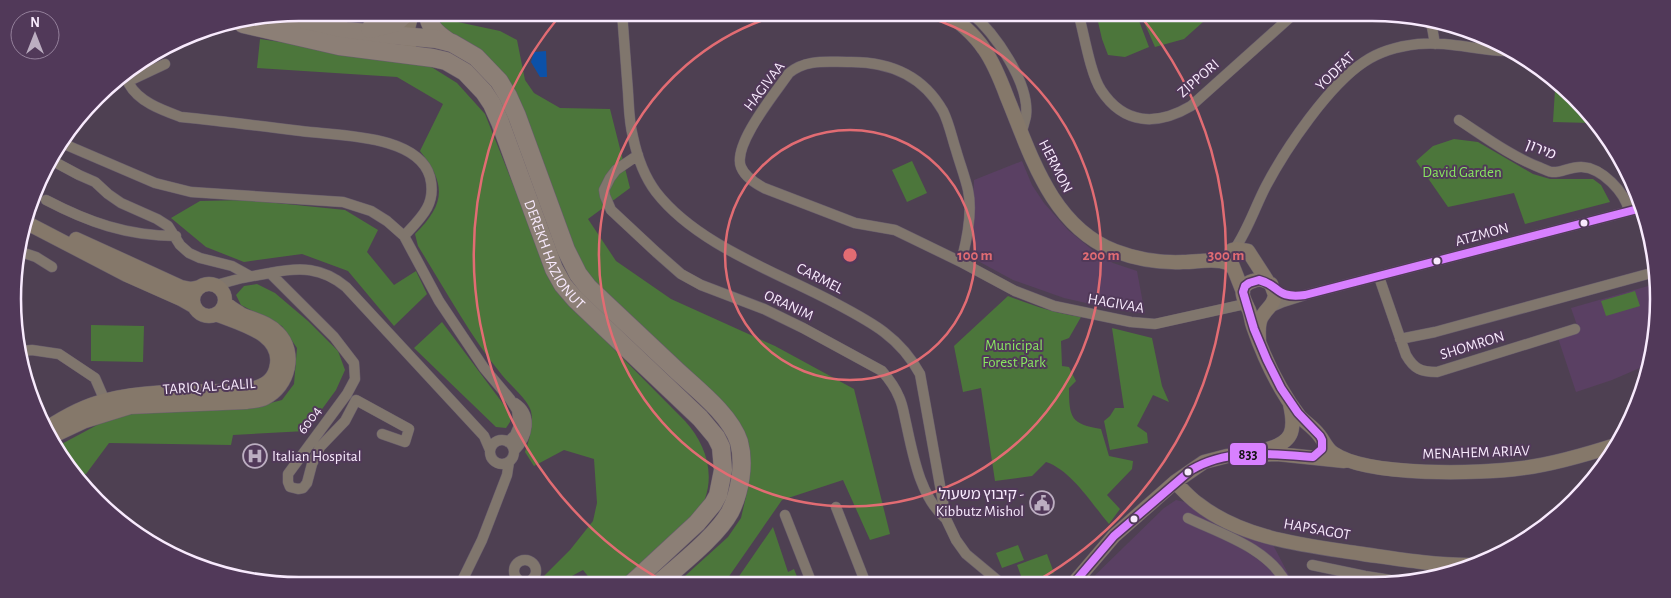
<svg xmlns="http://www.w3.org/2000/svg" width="1671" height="598" font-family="'Alegreya Sans','Noto Sans Hebrew',sans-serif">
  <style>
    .built { fill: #5a4063 }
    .green { fill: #4c763b }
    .water { fill: #0c51a8 }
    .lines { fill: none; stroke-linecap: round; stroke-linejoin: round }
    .street-casing { stroke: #685d6c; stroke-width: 11 }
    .secondary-casing { stroke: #685d6c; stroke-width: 15 }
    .highway-casing { stroke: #685d6c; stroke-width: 19 }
    .street { stroke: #80766d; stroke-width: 10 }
    .secondary { stroke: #85786a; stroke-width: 14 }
    .highway { stroke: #8c7f76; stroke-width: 18 }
    .bus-1-casing { stroke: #513959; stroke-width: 11 }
    .bus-1 { stroke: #d880ff; stroke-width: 8 }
    .ring { fill: none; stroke: #e26c73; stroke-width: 2.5 }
    .bus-dot { fill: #f8eafd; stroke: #513959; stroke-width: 2 }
    .labels { text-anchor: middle; stroke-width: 4; stroke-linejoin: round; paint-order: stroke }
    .street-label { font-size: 15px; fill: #f8eafd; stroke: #513959 }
    .park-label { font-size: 15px; fill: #88e660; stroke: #513959 }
    .poi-label { font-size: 15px; fill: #f8eafd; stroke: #513959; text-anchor: start }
    .rim { fill: none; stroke: #f8eafd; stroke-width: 2.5 }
    .centre { fill: #e26c73; stroke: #513959; stroke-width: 2.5 }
    .ring-label { font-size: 15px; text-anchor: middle; font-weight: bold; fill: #e26c73; stroke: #513959; stroke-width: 4; stroke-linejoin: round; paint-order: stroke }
    .line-badge { stroke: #513959; stroke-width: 2 }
    .pale-badge-label { font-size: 14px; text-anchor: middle; font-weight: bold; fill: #111 }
  </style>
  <rect width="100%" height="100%" fill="#4e4052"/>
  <!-- built -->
  <path class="built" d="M1022 161 1032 185 1044 203 1068 230 1095 252 1113 263 1137 271 1145 314 1108 308 1064 298 1013 280 978 261 972 228 974 180Z
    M1655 284 1649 364 1612 380 1576 392 1558 338 1579 331 1571 308Z
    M1176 500 1185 502 1198 513 1236 532 1272 543 1293 583 1086 584 1164 508Z"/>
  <!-- green -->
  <path class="green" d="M1096 13H1136L1149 47 1125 57 1108 55 1102 39Z
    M1140 13V12L1213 13 1184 39 1155 47Z
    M439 18 500 31 517 40 525 80 534 93 560 108 610 109 630 188 588 219 616 261 671 299 775 346 854 389 890 534 870 540 843 480 782 500 723 585H675L728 537 741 518 747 492 750 470 739 423 725 404 592 280 570 246 519 100 443 31Z
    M260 39 425 63 457 83 485 114 544 262 571 306 685 421C704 442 715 470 705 499 703 503 699 508 696 512L624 585H595L583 570C571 576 550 591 538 582L570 550 593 521 597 503 594 459 564 450 534 466 525 452C529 440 534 425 531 411 528 400 510 385 502 375 470 336 445 289 418 246L415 234C445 204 447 185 420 151L443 104 397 77 257 68Z
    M1555 90H1562L1591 123 1553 122Z
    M1454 139 1478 142 1533 174 1550 179H1593L1601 185 1610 202 1525 224 1514 193 1448 207 1416 161 1433 146Z
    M912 161 927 193 907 202 892 170Z
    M246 200 345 210 378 230 367 252 394 285 416 271 427 294 394 326 348 271 302 254 244 262 206 247 171 218 200 201Z
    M257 284 275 293 308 321 338 351 345 370 336 390 306 431 233 435 231 445 109 443 86 474 78 475 61 458 56 447 99 424 128 413 255 407 282 400 294 384 297 348 282 326 241 305 236 295 244 286Z
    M1635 291 1640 306 1606 316 1601 301Z
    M1008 296C1034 306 1054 313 1081 317L1069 338 1061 341 1062 366 1069 367 1076 381 1069 388C1069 418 1071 424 1101 429L1109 456 1133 461 1132 469 1107 495 1120 509 1109 524C1092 504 1071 470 1046 462L1032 476 995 481 981 388 963 392 954 346Z
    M442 322 510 413V422L506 428 496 427 414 348Z
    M91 325 144 326 143 362 91 361Z
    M1112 328 1152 338 1162 386 1169 402 1153 395 1137 426 1147 433 1148 443 1110 450 1104 421 1110 416 1115 408H1124Z
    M773 527 788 572 794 569 800 584 733 585Z
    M1018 545 1024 560 1002 568 996 553Z
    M1047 554 1054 573 1024 584 1017 565Z"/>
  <!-- water -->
  <path class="water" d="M546 51 547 77H540L531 62 534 52Z"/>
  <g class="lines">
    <!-- street casing -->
    <g class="street-casing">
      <path id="street" d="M622 12C624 39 626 65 628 92 629 107 629 122 633 137 637 156 644 176 656 192 697 245 777 272 835 303 871 322 900 337 920 374L946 519 956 540 966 554 1002 584
        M970 12C995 33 1030 83 1026 116 1025 121 1023 127 1022 131
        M1078 12C1084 33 1090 73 1101 90 1124 125 1157 126 1191 106L1296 12
        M1428 20 1432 27 1435 44
        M165 64 131 80 129 84C139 102 162 110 181 117 221 121 261 126 301 131 337 136 418 134 430 177 437 204 421 218 404 236
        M1459 120C1485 137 1512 157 1541 168 1544 169 1549 172 1552 172 1561 173 1571 166 1582 167 1602 168 1625 192 1629 211
        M64 144 155 183 191 192 343 202 371 211 387 221 404 236 439 301 484 368 510 399 517 410 519 426 515 435 508 442
        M638 155 616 170 610 178 604 190 605 196 611 210 656 252 681 274 701 285 764 309 803 328 882 371C889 379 895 387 899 397 903 405 904 415 906 423 913 455 920 497 946 519
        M51 160 79 175 95 182 108 194 121 203 157 219 168 226 180 245 189 253 200 258 232 266 250 276
        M46 200C88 222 127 236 176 236
        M1234 250C1248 230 1255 207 1266 186 1286 148 1329 85 1364 62 1380 51 1400 46 1418 44 1447 41 1476 50 1505 51
        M18 251 36 257 52 267
        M961 262C967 240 973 213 968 190 965 177 960 164 956 150 952 138 949 123 943 111 922 74 887 61 847 62 826 62 806 59 789 73 776 92 732 145 741 167 745 177 755 183 764 188L855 223 895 230 961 262 1015 291 1054 306 1131 322 1155 324 1245 304
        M270 273C300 267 322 267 346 287L484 436 490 450
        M1379 277 1406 355C1414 369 1421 372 1437 372L1575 329
        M216 285 242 278 270 273 334 337 354 363 355 379 347 394 288 474V482L290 487 298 489 303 488 307 483 312 464 320 447 345 421 356 400 409 429 405 442 382 434
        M1269 308 1283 302 1305 295 1638 209
        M1400 339 1435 332 1655 272
        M21 351 32 350 59 354 95 378 105 401
        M490 452a12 12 0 1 1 24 0a12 12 0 1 1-24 0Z
        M514 451C528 437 533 415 515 403
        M836 507 866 584
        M785 515 812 584
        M1188 518C1221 534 1268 548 1286 583
        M514 571a11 11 0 1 1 22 0a11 11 0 1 1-22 0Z
        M1312 565 1365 576 1410 583
        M460 585 482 540 507 475 509 462"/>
    </g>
    <!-- secondary casing -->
    <g class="secondary-casing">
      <path id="secondary" d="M946 12C960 23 974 34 984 49 994 63 1001 81 1007 97 1031 155 1051 226 1115 251 1136 259 1160 263 1183 262 1195 262 1208 259 1220 261L1228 263 1234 269
        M409 46 406 37 412 12
        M27 223 127 275 181 299 195 307
        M76 239 181 287 191 289 200 287
        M193 300a16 16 0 1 1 32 0a16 16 0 1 1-32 0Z
        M1243 292 1230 259 1232 250 1236 249 1248 251 1268 282
        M1259 342C1259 333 1257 322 1263 315 1268 307 1274 305 1275 295L1271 284C1265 280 1260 278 1253 281 1237 286 1243 298 1248 308 1251 313 1251 321 1253 326 1264 358 1279 390 1300 417 1306 423 1314 428 1319 435 1324 441 1326 448 1333 453 1368 477 1481 474 1523 468 1555 464 1588 454 1619 444
        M47 428C65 416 86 405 107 400 150 389 201 392 246 391 259 387 272 384 276 369 286 334 240 324 216 314
        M51 437 85 421 130 407 246 402C252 401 260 401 265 398 289 386 297 352 278 333 268 322 254 320 241 314 236 311 230 307 225 303
        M1264 450C1293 443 1296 431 1290 404
        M1175 482C1182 489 1189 497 1197 503 1244 540 1306 545 1363 554 1398 559 1433 565 1469 565
        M1073 584 1114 536 1175 482 1204 462 1227 456 1277 454 1344 461"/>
    </g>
    <!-- highway casing -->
    <g class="highway-casing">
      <g id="highway">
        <path d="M428 12C428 28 438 34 449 42"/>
        <path d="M280 16 346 31 436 39 452 43 476 57 499 81 508 96 517 116 566 250 578 274 588 287C617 314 645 341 674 368 695 388 730 414 739 442 745 464 740 492 730 512 717 536 678 566 657 585"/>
        <path id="s1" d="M243 24 339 46 433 58 446 61 465 72 484 92 492 104 500 122 554 269 563 285 575 299 700 418 716 437 721 447 723 470 718 495 713 504 697 523 630 585"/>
        <path d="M370 29 395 23 407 12"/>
      </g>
    </g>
    <!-- street -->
    <use href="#street" class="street"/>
    <!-- secondary -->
    <use href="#secondary" class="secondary"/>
    <!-- highway -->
    <use href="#highway" class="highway"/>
    <!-- bus-1 casing -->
    <g class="bus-1-casing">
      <path id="bus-1" d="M1073 584 1114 536 1191 470C1227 448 1273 454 1313 457L1322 449V440L1320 436 1298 413 1281 388 1267 360 1254 329 1243 292 1245 286 1249 283 1259 280C1280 285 1275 299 1305 295L1638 209"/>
    </g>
    <!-- bus-1 -->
    <use href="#bus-1" class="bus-1"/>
  </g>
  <!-- distance rings -->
  <g class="ring">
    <circle cx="850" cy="255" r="125"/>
    <path d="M915 13A251 251 0 1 1 785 13"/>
    <path d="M668 584A376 376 0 0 1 562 13M1138 13A376 376 0 0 1 1035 582"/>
  </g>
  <!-- icons -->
  <defs>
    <g id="hospital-ring" transform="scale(1.25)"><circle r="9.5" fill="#513959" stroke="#bcaec1" stroke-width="1.5"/><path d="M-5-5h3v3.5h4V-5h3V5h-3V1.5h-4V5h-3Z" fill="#bcaec1"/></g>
    <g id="civic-ring" transform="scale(1.25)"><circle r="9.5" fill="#513959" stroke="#bcaec1" stroke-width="1.5"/><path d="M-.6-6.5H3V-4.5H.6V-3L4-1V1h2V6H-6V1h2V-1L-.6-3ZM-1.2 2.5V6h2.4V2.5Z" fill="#bcaec1"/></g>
  </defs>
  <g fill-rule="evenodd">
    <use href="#hospital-ring" x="255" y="456"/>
    <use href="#civic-ring" x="1042" y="503"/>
  </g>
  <!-- markers -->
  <g class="bus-dot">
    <circle cx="1584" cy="223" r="4.5"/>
    <circle cx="1437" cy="261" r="4.5"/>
    <circle cx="1188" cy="472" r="4.5"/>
    <circle cx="1134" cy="519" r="4.5"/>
  </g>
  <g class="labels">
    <!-- street labels -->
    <g class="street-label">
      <text transform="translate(1335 71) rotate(-44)" y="5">YODFAT</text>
      <text transform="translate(1198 78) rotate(-41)" y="5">ZIPPORI</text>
      <text transform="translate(764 86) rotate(-53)" y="5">HAGIVAA</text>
      <text transform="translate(1541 149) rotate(22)" y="5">מירון</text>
      <text transform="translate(1056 166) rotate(63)" y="5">HERMON</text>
      <text transform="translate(1482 234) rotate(-15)" y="5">ATZMON</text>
      <text dy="5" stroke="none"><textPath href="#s1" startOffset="434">DEREKH HAZIONUT</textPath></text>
      <text transform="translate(820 278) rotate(27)" y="5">CARMEL</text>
      <text transform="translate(1116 303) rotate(10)" y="5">HAGIVAA</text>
      <text transform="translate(789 305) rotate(25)" y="5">ORANIM</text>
      <text transform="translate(1472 345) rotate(-17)" y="5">SHOMRON</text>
      <text transform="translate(209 386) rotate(-4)" y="5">TARIQ AL-GALIL</text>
      <text transform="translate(309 420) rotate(-54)" y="5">6004</text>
      <text transform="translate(1476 452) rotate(-2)" y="5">MENAHEM ARIAV</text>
      <text transform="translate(1317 529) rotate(10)" y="5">HAPSAGOT</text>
    </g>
    <!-- park labels -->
    <g class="park-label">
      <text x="1462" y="177">David Garden</text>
      <text x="1014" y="350">Municipal<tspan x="1014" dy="17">Forest Park</tspan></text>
    </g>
    <!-- poi labels -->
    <g class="poi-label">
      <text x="272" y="461">Italian Hospital</text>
      <text x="1024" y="499" text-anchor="end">קיבוץ משעול -<tspan x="1024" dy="17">Kibbutz Mishol</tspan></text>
    </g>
  </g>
  <!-- crop -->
  <path d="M0 0H1671V598H0ZM299 21H1372A278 278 0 0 1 1650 299V299A278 278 0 0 1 1372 577H299A278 278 0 0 1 21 299V299A278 278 0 0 1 299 21Z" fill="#513959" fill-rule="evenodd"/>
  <path class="rim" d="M299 21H1372A278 278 0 0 1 1650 299V299A278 278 0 0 1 1372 577H299A278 278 0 0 1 21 299V299A278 278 0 0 1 299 21Z"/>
  <circle cx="850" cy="255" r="8" class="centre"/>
  <g class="ring-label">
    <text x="975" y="260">100 m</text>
    <text x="1101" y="260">200 m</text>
    <text x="1226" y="260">300 m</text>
  </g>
  <rect class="line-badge" x="1229" y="442" width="38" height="24" rx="5" fill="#d880ff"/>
  <g class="pale-badge-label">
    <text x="1248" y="459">833</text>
  </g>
  <!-- north arrow -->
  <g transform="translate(35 35)"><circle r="24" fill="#513959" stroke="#94809b"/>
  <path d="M0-4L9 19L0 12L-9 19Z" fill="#bcaec1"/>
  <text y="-8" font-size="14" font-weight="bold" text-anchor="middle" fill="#f8eafd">N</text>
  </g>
</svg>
